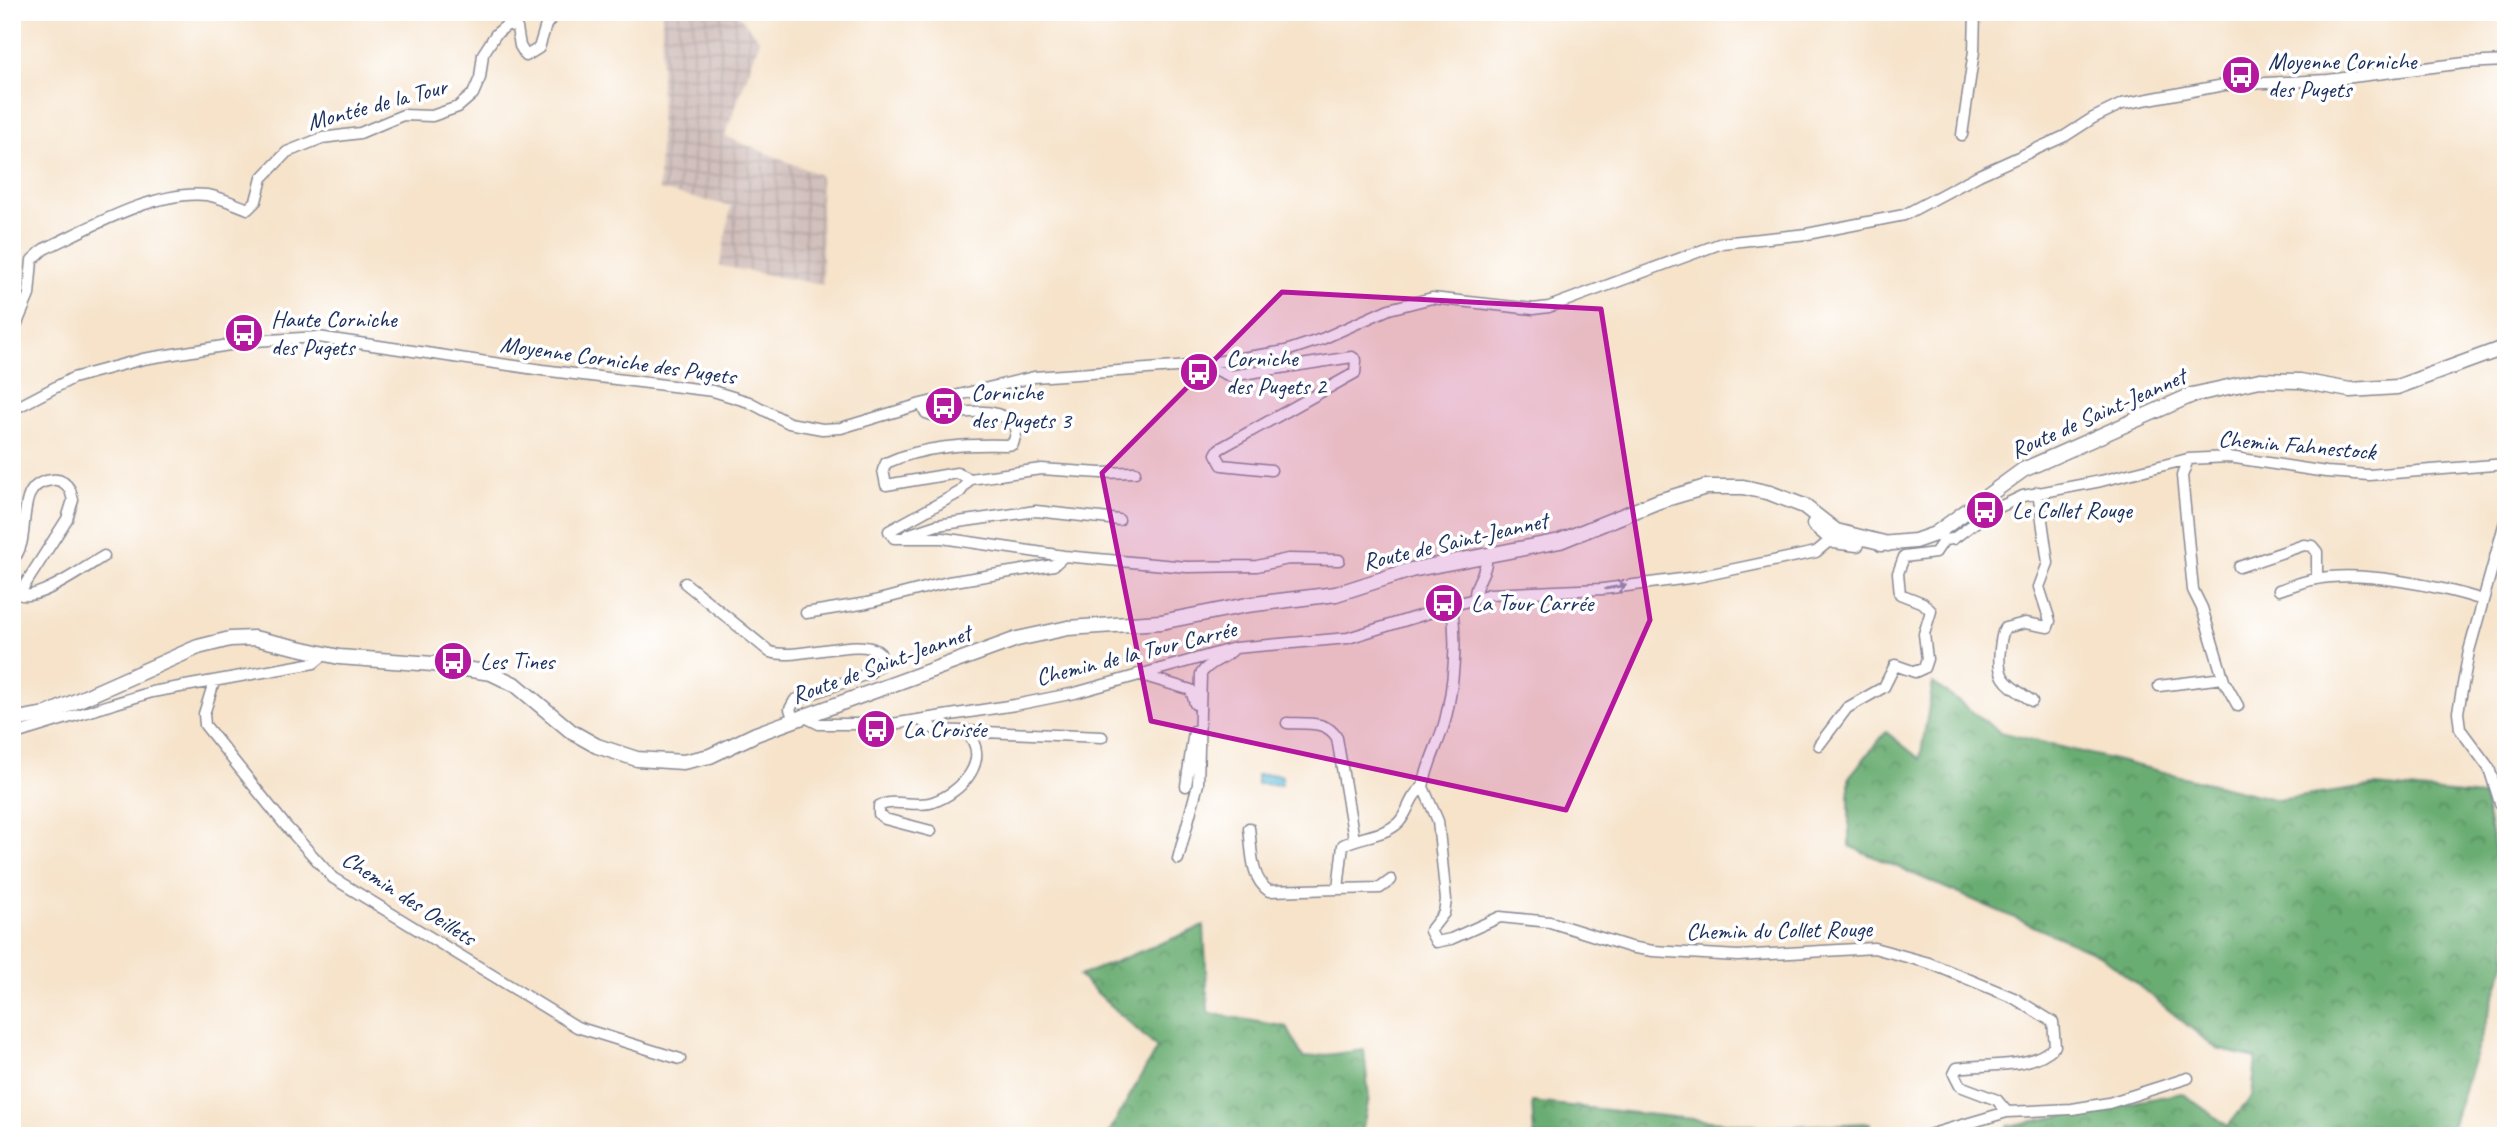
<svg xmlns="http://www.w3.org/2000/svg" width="2518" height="1148" font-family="Caveat,sans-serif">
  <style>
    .industrial { fill: url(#industrial-grid) }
    .forest { fill: url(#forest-crowns); stroke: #426e68; stroke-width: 2 }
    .water { fill: #54b8d3; stroke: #387498; stroke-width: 2 }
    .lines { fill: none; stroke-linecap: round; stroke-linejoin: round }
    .minor-casing { stroke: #888994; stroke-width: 13 }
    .major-casing { stroke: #888994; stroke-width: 17 }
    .minor { stroke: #fff; stroke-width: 10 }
    .major { stroke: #fff; stroke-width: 14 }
    .oneway { stroke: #8d97ae }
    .marked { fill: #b5179e; fill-opacity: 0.2; stroke: #b5179e; stroke-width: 5; stroke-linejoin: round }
    .labels { text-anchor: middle; stroke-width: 7; stroke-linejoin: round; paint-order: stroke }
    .poi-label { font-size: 24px; fill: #1b2f5e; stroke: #fff; text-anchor: start }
    .street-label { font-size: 24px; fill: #1b2f5e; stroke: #fff }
  </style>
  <defs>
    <pattern id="industrial-grid" width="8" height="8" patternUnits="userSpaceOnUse" patternTransform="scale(1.75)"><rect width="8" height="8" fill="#d1c0bc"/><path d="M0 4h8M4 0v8" fill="none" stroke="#b3a5a4"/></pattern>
    <pattern id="forest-crowns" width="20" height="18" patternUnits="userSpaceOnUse" patternTransform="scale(1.75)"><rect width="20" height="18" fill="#6aad72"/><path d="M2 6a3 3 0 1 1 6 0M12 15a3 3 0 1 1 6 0" fill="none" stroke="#568d61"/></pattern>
  </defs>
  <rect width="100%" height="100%" fill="#fff"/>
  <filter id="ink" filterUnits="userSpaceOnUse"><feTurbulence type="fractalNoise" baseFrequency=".0143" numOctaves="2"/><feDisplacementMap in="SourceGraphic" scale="14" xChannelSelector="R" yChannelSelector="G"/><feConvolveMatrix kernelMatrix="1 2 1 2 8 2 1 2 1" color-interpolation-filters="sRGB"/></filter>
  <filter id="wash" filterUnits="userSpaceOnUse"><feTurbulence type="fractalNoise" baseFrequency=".00686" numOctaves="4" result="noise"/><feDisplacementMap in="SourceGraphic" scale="28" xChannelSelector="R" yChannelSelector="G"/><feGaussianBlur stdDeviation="1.57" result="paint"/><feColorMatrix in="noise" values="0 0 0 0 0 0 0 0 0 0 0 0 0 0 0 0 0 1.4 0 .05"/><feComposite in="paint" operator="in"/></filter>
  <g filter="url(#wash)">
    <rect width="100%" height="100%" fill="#f6e3ca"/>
    <!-- industrial -->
    <path class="industrial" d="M662 12H736L760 40 725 136 820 175 823 285 720 266 731 206 659 190Z"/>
    <!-- forest -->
    <path class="forest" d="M1933 683 2000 732 2278 800 2375 786 2483 796 2506 900V961L2449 1136H2006L2008 1126 2182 1093 2228 1126 2252 1096 2256 1058 2217 1049 2102 956 1849 846V777L1886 732 1920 759Z
      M1204 926 1208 1013 1287 1027 1303 1058 1364 1050 1369 1098 1361 1136H1107L1157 1048 1079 976Z
      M1532 1102 1768 1127 1870 1123 1871 1136H1534Z"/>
    <!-- water -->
    <path class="water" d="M1275 774 1282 776V785L1257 784V775Z"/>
  </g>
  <g filter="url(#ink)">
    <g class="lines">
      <!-- minor casing -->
      <g class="minor-casing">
        <path id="minor" d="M1962 135 1974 51 1975 12
          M12 335 29 295 32 260 44 249C89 228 156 189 207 195 220 197 235 204 248 209L256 201 262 178 287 152 322 138 360 133 403 115 432 116 458 107 473 94 480 78 483 54 496 34 508 24 517 28 520 46 526 56 539 48 546 25 556 12
          M1214 363 1217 370 1230 376 1352 357 1356 360 1355 373 1219 449 1216 454 1222 465 1271 470
          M921 404 926 413 932 415C957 414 1003 402 1017 430L1013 444 1006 445C966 444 923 446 886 463L883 470 886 485 957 473 970 479 960 492 889 531 894 538H942L1064 556 1187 567 1257 566 1288 559 1339 560
          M12 410 73 378 143 359 254 341 318 337 542 370 713 391 749 402 789 423 822 429 841 428 921 404 1034 377 1190 366 1286 351 1322 339 1389 309 1432 298 1533 309 1549 307 1722 243 1807 234 1904 215 1979 175 2065 136 2093 118 2122 104 2224 85 2328 80 2465 63 2506 61
          M2188 459 2182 476 2193 590 2202 608 2224 681 2238 706
          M970 479 1041 469 1101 473 1135 472
          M1935 534 1944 540 1953 539 1991 511 2023 496 2101 481 2188 459 2229 457 2326 472 2369 475 2506 464
          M907 535 937 525 1036 511 1119 520
          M12 560C35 540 10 484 52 480 60 479 66 483 70 490L73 500 67 519 19 594C36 603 87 566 104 556
          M2239 567 2304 545 2312 546 2317 552V578
          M685 583 770 652C799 661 862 635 880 653L881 664 870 673 795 700 790 709 794 721
          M2279 590C2291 586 2304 581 2316 579 2361 570 2439 586 2483 600
          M1475 598C1474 582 1488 572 1486 557
          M1452 607C1457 643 1454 685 1445 721 1439 743 1427 764 1423 787L1438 821 1446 900 1444 913 1430 931 1436 942 1451 939 1500 917 1550 922 1630 947 1653 951 1738 956 1874 948 1929 963 2014 998 2053 1022 2055 1046C2031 1070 1989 1063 1957 1068L1954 1074 1960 1086 1997 1100 2007 1112
          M806 613 867 603 948 582 1054 565 1064 556
          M1138 674 1191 690 1195 704
          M214 682 204 714 205 725 285 825 333 878 577 1027 680 1059
          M2159 686 2223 678
          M2032 701C2008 684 1996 681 2000 649 2001 641 2001 635 2005 628L2025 623 2048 627 2050 621 2039 587 2048 563 2038 492
          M805 717 819 724H892L1015 705 1075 693 1235 648 1348 638 1490 594 1603 589 1697 577 1816 552 1828 542 1829 531
          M920 720 936 730 1102 737
          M1287 723C1306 724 1327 720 1337 738L1354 839
          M12 735 152 692 314 663 325 654
          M1819 745 1847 708 1884 687 1895 665 1915 672 1924 668 1927 659 1924 634 1931 611 1923 603 1900 594 1898 573 1904 557 1935 553 1944 540
          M1186 786 1194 731
          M2500 803 2489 768 2460 729 2458 712 2469 651 2506 518
          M1249 828C1252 848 1250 879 1269 891L1338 889 1343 845C1360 836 1383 836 1397 824 1409 814 1408 797 1423 787
          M931 831 885 819 879 814V806C894 798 916 808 933 802 961 793 993 759 966 732
          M1178 859 1198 784 1201 674C1208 662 1223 660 1233 650
          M1338 889 1380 888 1391 880
          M1925 1136 2007 1112 2072 1109 2109 1103 2188 1078"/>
      </g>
      <!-- major casing -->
      <g class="major-casing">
        <path id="major" d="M1814 524 1834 541 1857 544
          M1881 544 1915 541 1935 534 2023 470 2192 395 2260 380 2300 381 2350 390 2397 387 2506 347
          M12 720 47 714 198 647 230 639 254 638 339 657 433 664 491 673 516 685 572 732 597 746 637 759 683 762 710 756 756 734 1017 639 1068 628 1161 622 1247 605 1336 594 1411 570 1560 541 1659 501 1706 487H1743L1770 493 1804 506 1836 531 1888 544"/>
      </g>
      <!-- minor -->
      <use href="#minor" class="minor"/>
      <!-- major -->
      <use href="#major" class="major"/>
    </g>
    <!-- one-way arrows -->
    <defs><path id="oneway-shaft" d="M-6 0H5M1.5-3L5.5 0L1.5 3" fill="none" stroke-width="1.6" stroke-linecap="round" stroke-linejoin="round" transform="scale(1.75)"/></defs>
    <use class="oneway" href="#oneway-shaft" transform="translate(1616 587) rotate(-10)"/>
  </g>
  <!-- marked area -->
  <path class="marked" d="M1282 292 1601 309 1650 620 1566 810 1151 721 1102 473Z"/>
  <!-- icons -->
  <defs>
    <g id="bus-disc" transform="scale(2.0125)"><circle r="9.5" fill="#b5179e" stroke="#fff"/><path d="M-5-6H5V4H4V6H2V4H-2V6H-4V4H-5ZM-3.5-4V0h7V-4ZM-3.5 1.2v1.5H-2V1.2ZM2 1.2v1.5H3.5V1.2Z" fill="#fff"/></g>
  </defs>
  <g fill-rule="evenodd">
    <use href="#bus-disc" x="2241" y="75"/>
    <use href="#bus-disc" x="244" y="333"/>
    <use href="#bus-disc" x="1199" y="372"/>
    <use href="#bus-disc" x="944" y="406"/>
    <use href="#bus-disc" x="1985" y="510"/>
    <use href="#bus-disc" x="1444" y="603"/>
    <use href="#bus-disc" x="453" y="661"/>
    <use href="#bus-disc" x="876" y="729"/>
  </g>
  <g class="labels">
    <!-- poi labels -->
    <g class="poi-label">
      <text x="2268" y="69">Moyenne Corniche<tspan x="2268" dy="28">des Pugets</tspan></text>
      <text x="271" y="327">Haute Corniche<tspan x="271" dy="28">des Pugets</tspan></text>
      <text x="1226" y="366">Corniche<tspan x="1226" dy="28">des Pugets 2</tspan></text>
      <text x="971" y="400">Corniche<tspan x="971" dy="28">des Pugets 3</tspan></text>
      <text x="2012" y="518">Le Collet Rouge</text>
      <text x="1471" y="611">La Tour Carrée</text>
      <text x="480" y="669">Les Tines</text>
      <text x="903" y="737">La Croisée</text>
    </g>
    <!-- street labels -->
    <g class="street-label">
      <text transform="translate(377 104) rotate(-15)" y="8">Montée de la Tour</text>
      <text transform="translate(618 360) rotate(8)" y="8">Moyenne Corniche des Pugets</text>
      <text transform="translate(2098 413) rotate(-24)" y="8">Route de Saint-Jeannet</text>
      <text transform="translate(2297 445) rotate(5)" y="8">Chemin Fahnestock</text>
      <text transform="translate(1455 541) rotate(-13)" y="8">Route de Saint-Jeannet</text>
      <text transform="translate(1136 653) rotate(-14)" y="8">Chemin de la Tour Carrée</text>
      <text transform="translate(881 664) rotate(-20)" y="8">Route de Saint-Jeannet</text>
      <text transform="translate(409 898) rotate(33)" y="8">Chemin des Oeillets</text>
      <text transform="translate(1779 930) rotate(-1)" y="8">Chemin du Collet Rouge</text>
    </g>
  </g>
  <!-- margin -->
  <rect width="2518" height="1148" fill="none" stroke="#fff" stroke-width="42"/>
</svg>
